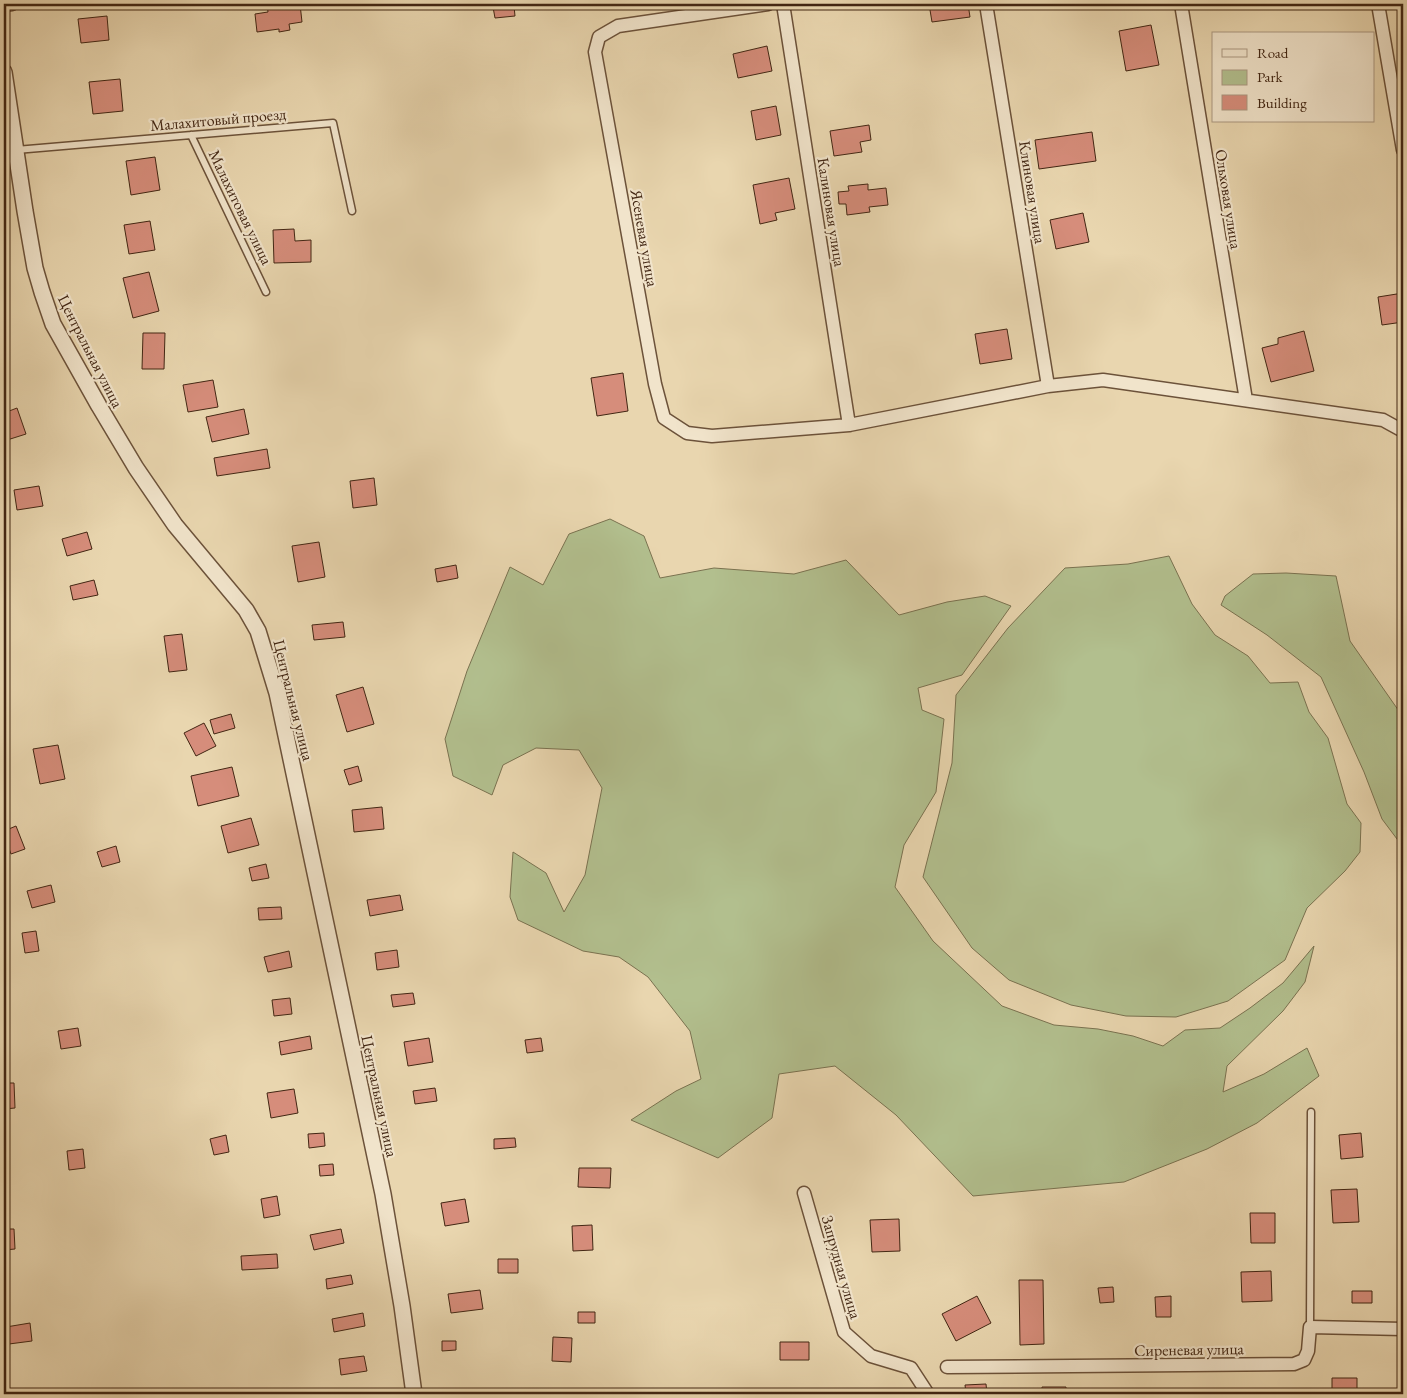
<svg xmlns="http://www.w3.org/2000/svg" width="1407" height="1398" font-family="'EB Garamond',serif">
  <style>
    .green { fill: #b2bf8e; stroke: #7a7250 }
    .building { fill: #d68d7b; stroke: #422613 }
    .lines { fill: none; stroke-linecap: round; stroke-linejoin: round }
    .service-casing { stroke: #6c523a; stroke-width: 9 }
    .minor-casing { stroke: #6c523a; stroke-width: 15 }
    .tertiary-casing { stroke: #6c523a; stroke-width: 18 }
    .service { stroke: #f1e4cb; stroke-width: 6 }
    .minor { stroke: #f1e4cb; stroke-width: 12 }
    .tertiary { stroke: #f1e4cb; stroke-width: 15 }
    .labels { text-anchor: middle; stroke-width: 4.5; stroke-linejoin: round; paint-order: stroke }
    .street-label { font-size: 16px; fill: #422613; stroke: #f1e4cb }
  </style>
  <rect width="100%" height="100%" fill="#e9d6af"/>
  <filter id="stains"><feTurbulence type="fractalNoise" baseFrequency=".004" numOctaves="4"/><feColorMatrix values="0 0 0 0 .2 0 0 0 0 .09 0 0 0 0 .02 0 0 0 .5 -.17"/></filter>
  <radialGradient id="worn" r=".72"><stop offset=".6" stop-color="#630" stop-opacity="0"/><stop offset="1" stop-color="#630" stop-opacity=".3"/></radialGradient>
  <!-- green -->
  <path class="green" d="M610 519 644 536 660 578 714 568 794 574 846 560 899 615 947 602 985 596 1011 606 962 675 918 688 922 710 944 719 936 792 904 845 895 887 933 941 1002 1006 1054 1025 1098 1029 1133 1036 1163 1046 1185 1030 1220 1028 1250 1008 1283 983 1314 946 1305 982 1283 1011 1227 1066 1223 1092 1264 1074 1307 1048 1319 1076 1257 1123 1207 1149 1124 1182 973 1196 896 1115 835 1066 779 1074 772 1118 718 1158 631 1120 676 1091 701 1079 690 1031 648 977 619 957 583 951 518 920 510 897 513 852 546 873 564 912 585 875 602 788 579 750 536 748 503 765 492 795 453 776 445 739 467 671 510 567 543 585 569 534Z
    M1169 556 1192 604 1215 635 1248 656 1270 683 1298 682 1309 712 1328 738 1347 804 1361 823 1360 852 1345 871 1307 908 1285 960 1228 1001 1176 1017 1126 1016 1071 1005 1009 980 972 948 923 877 952 763 956 695 1008 628 1065 568 1128 564Z
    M1286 573 1336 576 1350 641 1401 714 1403 720V847L1382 819 1364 772 1321 677 1267 635 1221 605 1225 596 1253 574Z"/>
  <!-- building -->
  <path class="building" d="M267 4H300L302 22 289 24 290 30 279 32V29L257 32 255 14 268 12Z
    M481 4H534L514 6 515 16 495 18 493 7 481 9Z
    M929 4H968L970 17 932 22Z
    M107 16 109 40 81 43 78 19Z
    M1151 25 1159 65 1126 71 1119 31Z
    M767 46 772 71 738 78 733 54Z
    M120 79 123 111 93 114 89 82Z
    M776 106 781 135 756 140 751 111Z
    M869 125 871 140 860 142 862 152 834 156 830 131Z
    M1092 132 1096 161 1039 169 1035 140Z
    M155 157 160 190 131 195 126 161Z
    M789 178 795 209 775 213 777 220 760 224 753 185Z
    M868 184V190L886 188 888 205 869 207 870 212 847 215 846 204H839L838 192 849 191 848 186Z
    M1083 213 1089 242 1056 249 1050 220Z
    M150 221 155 250 129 254 124 225Z
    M294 229 295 241 311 240V262L274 263 273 230Z
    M149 272 159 311 133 318 123 278Z
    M1403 293V322L1382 325 1378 297Z
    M1007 329 1012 359 980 364 975 334Z
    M1304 331 1314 371 1271 382 1262 348 1278 344V338Z
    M143 333H165L164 369H142Z
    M4 351 9 369 4 371Z
    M623 373 628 411 597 416 591 378Z
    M213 380 218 407 188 412 183 385Z
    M17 408 26 434 4 441V413Z
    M244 409 249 434 212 442 206 417Z
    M267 449 270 468 217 476 214 458Z
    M374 478 377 505 353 508 350 481Z
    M39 486 43 506 17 510 14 490Z
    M87 532 92 549 67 556 62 539Z
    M319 542 325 577 298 582 292 546Z
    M456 565 458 578 437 582 435 569Z
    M94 580 98 595 73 600 70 586Z
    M343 622 345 637 314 640 312 625Z
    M182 634 187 670 169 672 164 636Z
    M363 687 374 724 347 732 336 695Z
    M231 714 235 728 214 734 210 720Z
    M204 723 216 746 196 756 184 733Z
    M58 745 65 779 40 784 33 749Z
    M358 766 362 781 349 785 344 770Z
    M232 767 239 796 198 806 191 776Z
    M382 807 384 829 354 832 352 810Z
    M251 818 259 845 228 853 221 826Z
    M16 826 25 849 11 854 4 835V831Z
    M116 846 120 862 102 867 97 852Z
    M266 864 269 878 252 881 249 868Z
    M51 885 55 902 32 908 27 891Z
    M400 895 403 910 370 916 367 900Z
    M281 907 282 919 259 920 258 908Z
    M36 931 39 951 25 953 22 933Z
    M397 950 399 967 377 970 375 953Z
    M289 951 292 967 268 972 264 957Z
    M413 993 415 1004 393 1007 391 995Z
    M290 998 292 1014 274 1016 272 1000Z
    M78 1028 81 1046 61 1049 58 1031Z
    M310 1036 312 1049 281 1055 279 1042Z
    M429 1038 433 1062 408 1066 404 1042Z
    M541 1038 543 1051 527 1053 525 1040Z
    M4 1083H14L15 1108 4 1109Z
    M435 1088 437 1101 415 1104 413 1091Z
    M294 1089 298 1113 271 1118 267 1093Z
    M324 1133 325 1146 309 1148 308 1134Z
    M1361 1133 1363 1157 1341 1159 1339 1135Z
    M226 1135 229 1152 214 1155 210 1139Z
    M515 1138 516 1147 494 1149V1139Z
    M83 1149 85 1168 69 1170 67 1151Z
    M333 1164 334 1175 320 1176 319 1165Z
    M579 1168H611L610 1188 578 1187Z
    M1357 1189 1359 1222 1333 1223 1331 1190Z
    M277 1196 280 1215 264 1218 261 1199Z
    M465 1199 469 1222 445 1226 441 1203Z
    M1250 1213H1275V1243H1251Z
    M899 1219 900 1251 872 1252 870 1220Z
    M592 1225 593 1250 573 1251 572 1226Z
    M4 1229H14L15 1249 4 1250Z
    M341 1229 344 1243 314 1250 310 1235Z
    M277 1254 278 1268 242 1270 241 1256Z
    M498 1259H518V1273H498Z
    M1271 1271 1272 1301 1242 1302 1241 1272Z
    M351 1275 353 1284 327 1289 326 1279Z
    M1019 1280H1043L1044 1344 1020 1345Z
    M1113 1287 1114 1302 1100 1303 1098 1288Z
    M480 1290 483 1309 451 1313 448 1294Z
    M1352 1291H1372V1303H1352Z
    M977 1296 991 1323 956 1341 942 1314Z
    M1171 1296V1317H1156L1155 1297Z
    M578 1312H595V1323H578Z
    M363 1313 365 1326 334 1332 332 1319Z
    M30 1323 32 1341 9 1344 6 1327Z
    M553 1337 572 1338 571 1362 552 1361Z
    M442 1341H456V1350L442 1351Z
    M780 1342H809V1360H780Z
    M364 1356 367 1371 341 1375 339 1359Z
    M1332 1378H1357V1394H1332Z
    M986 1384 987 1394H966L965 1385Z
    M1042 1387H1066V1394H1042Z
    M1113 1390 1130 1391V1394H1113Z"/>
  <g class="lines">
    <!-- service casing -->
    <g class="service-casing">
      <path id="service" d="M191 135 266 292
        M16 150 333 123 352 211
        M1310 1327 1311 1112"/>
    </g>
    <!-- minor casing -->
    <g class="minor-casing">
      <path id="minor" d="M768 4 618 26 599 37 595 52 655 384 664 418 687 433 712 436 849 425 1048 386 1103 380 1383 420 1403 431
        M783 4 849 425
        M986 4 1048 386
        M1181 4 1246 400
        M1378 4 1403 150
        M4 5 12 4
        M804 1193 844 1332 871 1356 911 1368 928 1394
        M947 1367 1294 1364 1304 1360 1308 1351 1310 1327 1403 1329"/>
    </g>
    <!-- tertiary casing -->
    <g class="tertiary-casing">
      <path id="tertiary" d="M4 72 25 211 35 268 42 292 53 324 99 406 136 468 175 525 246 610 258 631 277 693 383 1194 402 1306 414 1394"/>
    </g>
    <!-- service -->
    <use href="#service" class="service"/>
    <!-- minor -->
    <use href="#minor" class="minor"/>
    <!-- tertiary -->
    <use href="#tertiary" class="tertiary"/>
  </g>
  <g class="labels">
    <!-- street labels -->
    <g class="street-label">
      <text transform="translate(218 119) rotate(-5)" y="6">Малахитовый проезд</text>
      <text transform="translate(1033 192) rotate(81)" y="6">Клиновая улица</text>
      <text transform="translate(1229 199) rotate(81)" y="6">Ольховая улица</text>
      <text transform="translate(241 207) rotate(64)" y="6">Малахитовая улица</text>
      <text transform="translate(832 212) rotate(81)" y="6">Калиновая улица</text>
      <text transform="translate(645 238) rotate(80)" y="6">Ясеневая улица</text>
      <text transform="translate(91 351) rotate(63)" y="6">Центральная улица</text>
      <text transform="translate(294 700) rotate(76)" y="6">Центральная улица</text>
      <text transform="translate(380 1096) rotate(78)" y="6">Центральная улица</text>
      <text transform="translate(842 1267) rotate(74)" y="6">Запрудная улица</text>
      <text transform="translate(1189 1349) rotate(-1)" y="6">Сиреневая улица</text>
    </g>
  </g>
  <!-- margin -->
  <rect width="1407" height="1398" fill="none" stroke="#e9d6af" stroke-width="20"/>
  <rect x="5" y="5" width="1397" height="1388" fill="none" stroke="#422613" stroke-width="2.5"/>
  <rect x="10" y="10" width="1387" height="1378" fill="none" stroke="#422613"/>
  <!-- legend -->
  <rect x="1212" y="32" width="162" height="90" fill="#f1e4cb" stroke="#ab9881"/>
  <rect x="1222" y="49" width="25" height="8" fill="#f1e4cb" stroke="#ab9881"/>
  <text x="1257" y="58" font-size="15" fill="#422613">Road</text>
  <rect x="1222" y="70" width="25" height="15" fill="#b2bf8e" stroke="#ab9881"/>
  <text x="1257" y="82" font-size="15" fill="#422613">Park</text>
  <rect x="1222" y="95" width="25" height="15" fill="#d68d7b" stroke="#ab9881"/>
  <text x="1257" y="108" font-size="15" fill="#422613">Building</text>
  <rect width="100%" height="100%" filter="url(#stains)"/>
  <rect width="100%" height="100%" fill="url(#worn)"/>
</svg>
